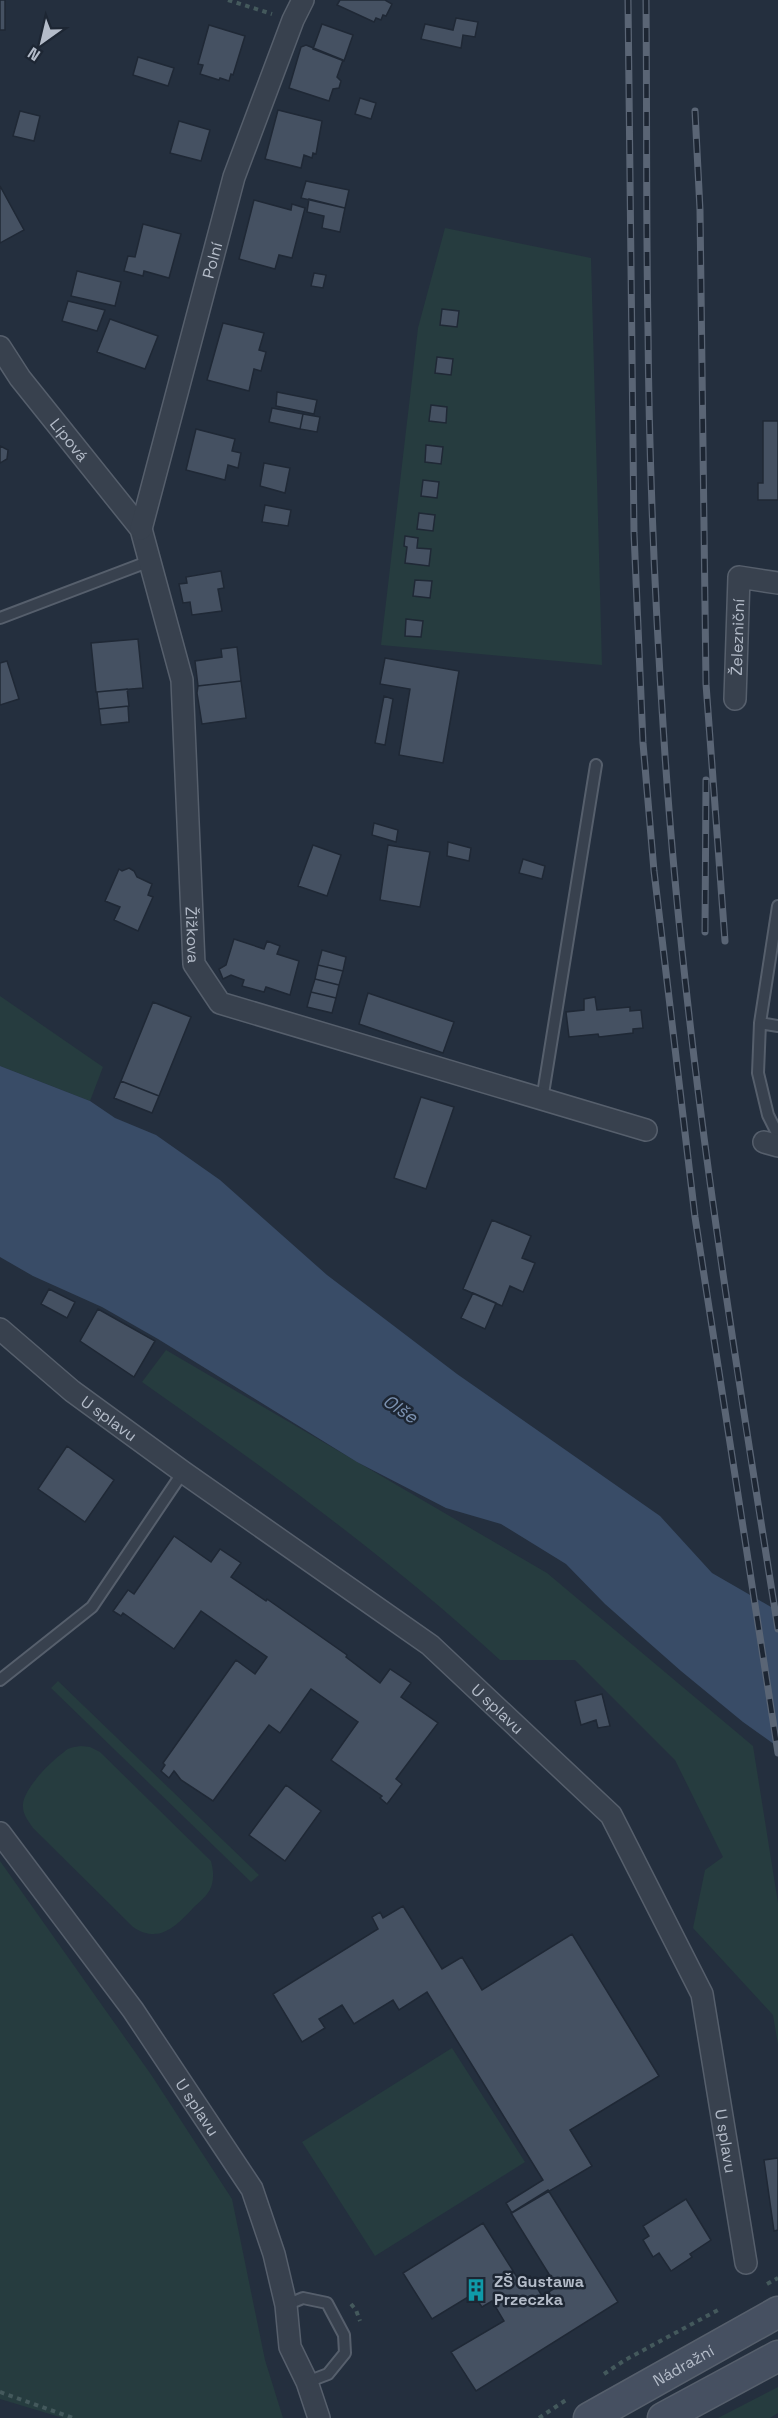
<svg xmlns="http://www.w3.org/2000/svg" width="778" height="2418" font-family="'Space Grotesk',sans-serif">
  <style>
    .green { fill: #263c3f }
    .water { fill: #394c67 }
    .building { fill: #455162; stroke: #1f2835; stroke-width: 1.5 }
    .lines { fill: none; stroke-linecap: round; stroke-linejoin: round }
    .lane-casing { stroke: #565f6c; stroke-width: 14 }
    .street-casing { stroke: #565f6c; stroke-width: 24 }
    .secondary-casing { stroke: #565f6c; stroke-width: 33 }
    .path { stroke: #44595c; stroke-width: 4; stroke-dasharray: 4.5 4.5; stroke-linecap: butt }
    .lane { stroke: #38414e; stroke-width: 10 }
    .street { stroke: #38414e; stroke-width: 21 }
    .secondary { stroke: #465061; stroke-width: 30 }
    .rail-casing { stroke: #5a6575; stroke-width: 7 }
    .rail { stroke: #1d2633; stroke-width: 4.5; stroke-dasharray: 14; stroke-linecap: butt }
    .labels { text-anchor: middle; stroke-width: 5; stroke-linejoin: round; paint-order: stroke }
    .street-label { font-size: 16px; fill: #b4bcc9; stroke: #1d2633 }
    .poi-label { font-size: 16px; font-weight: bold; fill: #b4bcc9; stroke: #1d2633; text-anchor: start }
    .water-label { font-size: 18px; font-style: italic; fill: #7c92b1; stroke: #1d2633 }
  </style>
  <rect width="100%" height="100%" fill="#242f3e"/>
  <!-- green -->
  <path class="green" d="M445 228 591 258 602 665 381 645 418 328Z
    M0 996 103 1067 90 1101 0 1066Z
    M166 1350 547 1573 753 1746 778 1903V2045L773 2015 693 1928 705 1870 723 1857 675 1760 575 1660H500C389 1558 266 1469 142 1382Z
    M58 1681 259 1875 251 1882 51 1688Z
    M81 1746 90 1747 100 1752 211 1861C213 1869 214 1876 212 1884 210 1893 202 1900 195 1906 177 1925 160 1945 133 1927L33 1828C29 1822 23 1815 23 1807 21 1791 51 1761 64 1752 69 1747 75 1747 81 1746Z
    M0 1861 152 2076 232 2199 265 2360 283 2418H63L0 2399Z
    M452 2048 525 2162 375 2256 302 2142Z
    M778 2387V2413L770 2418H718Z"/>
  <!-- water -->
  <path class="water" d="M0 1066 90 1101 115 1118 156 1135 220 1180 327 1275 457 1374 660 1516 712 1573 778 1611V1747L743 1722 681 1671 605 1604 566 1564 501 1524 446 1508 357 1462 158 1339 102 1307 33 1276 0 1257Z"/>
  <!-- building -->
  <path class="building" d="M0 0H5V30H0Z
    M340 0H385L392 4 386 16 383 15 381 20 376 18 374 22 337 5Z
    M456 18 478 22 475 37 463 35 461 48 421 39 425 24 453 30Z
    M322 24 353 35 344 61 313 49Z
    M209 25 245 36 233 75 231 74 229 81 220 78 219 80 200 74 203 65 198 64Z
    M306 45 343 60 337 77 341 81 339 88 333 89 329 101 289 88 301 47Z
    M138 57 174 68 168 86 133 75Z
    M360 98 376 103 371 119 355 114Z
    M278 110 322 121 316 154 313 153 312 158 304 155 301 168 265 159Z
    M20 111 40 116 34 141 13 136Z
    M179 121 210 130 201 161 170 153Z
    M306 181 349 190 345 208 301 198Z
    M0 186 24 230 0 243Z
    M309 199 345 208 340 232 322 228 324 216 307 212Z
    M254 200 291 210 292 204 305 208 292 258 279 255 275 269 239 259Z
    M143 224 181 234 169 278 144 271 143 276 124 271 128 256 135 257Z
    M77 271 121 282 115 306 71 296Z
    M314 273 326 275 323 288 311 286Z
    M68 301 105 310 97 331 62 321Z
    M442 309 459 311 457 327 440 325Z
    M110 319 158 336 145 369 97 352Z
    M223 323 264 333 259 350 266 352 261 371 254 369 249 391 207 380Z
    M437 357 453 359 451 375 435 373Z
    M277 392 317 400 314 414 276 406Z
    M431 405 447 407 446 423 429 421Z
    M272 408 303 414 300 429 269 422Z
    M303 414 320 417 317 432 300 429Z
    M763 421H778V500H758V483H763Z
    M196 429 235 439 232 451 241 453 238 468 228 465 225 480 186 470Z
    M426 445 443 447 441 464 425 462Z
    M0 446 8 450 7 459 0 463Z
    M264 463 290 468 285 493 260 486Z
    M423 480 439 482 437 498 421 496Z
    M265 505 291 510 288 526 262 522Z
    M419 513 435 515 433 531 417 529Z
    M405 536 418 538 417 548 431 549 429 566 405 563 407 547 404 546Z
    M221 571 224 588 218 589 222 611 192 615 190 602 183 603 179 584 187 583 186 577Z
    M415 580 432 581 430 598 413 596Z
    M406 619 423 621 421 637 405 636Z
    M138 639 143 688 96 692 91 643Z
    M237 647 241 681 198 686 195 661 222 657 221 649Z
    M385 658 459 671 443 763 399 755 410 689 380 684Z
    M7 661 19 699 0 705V663Z
    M241 681 246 718 202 724 197 693 198 686Z
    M127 689 129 706 99 709 97 692Z
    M384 696 393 699 385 745 375 743Z
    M128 706 129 722 101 725 99 709Z
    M374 823 398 830 396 842 372 835Z
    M448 842 471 848 469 861 447 856Z
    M313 845 341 855 327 896 298 886Z
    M388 845 430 852 420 907 380 900Z
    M523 859 545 866 542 879 519 873Z
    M129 868 134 871 137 877 152 884 148 895 153 897 138 931 114 920 120 907 105 901 119 869 122 871Z
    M234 939 264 949 267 941 280 946 277 954 299 961 290 995 266 987 264 992 242 986 244 980 231 975 223 979 219 969 226 965Z
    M322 950 346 957 343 971 318 965Z
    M318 965 343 971 339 985 315 979Z
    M315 979 339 985 336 998 311 992Z
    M311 992 336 998 332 1013 307 1007Z
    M368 993 454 1022 443 1053 359 1024Z
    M595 997 597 1010 630 1007V1011L641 1010 643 1028 633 1029V1033L599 1037 598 1034 569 1037 566 1012 584 1010V999Z
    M153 1002 191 1017 159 1096 121 1081Z
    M121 1081 159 1096 152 1113 114 1098Z
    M421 1097 454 1107 426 1189 394 1178Z
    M492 1220 531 1236 522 1258 535 1263 523 1292 510 1286 502 1306 463 1289Z
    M49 1289 75 1302 67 1318 41 1304Z
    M473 1293 496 1303 485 1329 461 1318Z
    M98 1309 155 1341 134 1377 80 1341Z
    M67 1446 114 1480 85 1522 38 1489Z
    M174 1536 211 1562 220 1549 241 1563 231 1577 266 1601 267 1599 347 1655 346 1657 380 1683 390 1669 411 1683 401 1697 438 1723 396 1779 402 1784 387 1804 380 1798 382 1796 331 1760 358 1722 311 1689 280 1733 269 1725 213 1801 181 1780 175 1772 174 1771 169 1778 161 1771 165 1765 163 1763 236 1660 255 1674 267 1657 201 1611 174 1649 123 1613 121 1616 113 1611 128 1590 134 1594Z
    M602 1694 610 1726 598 1728 596 1720 581 1725 575 1701Z
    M286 1785 321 1811 285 1861 249 1835Z
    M403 1906 442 1969 462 1957 482 1990 572 1934 659 2076 570 2130 592 2166 512 2213 506 2203 543 2180 427 1992 399 2010 393 2000 354 2024 342 2005 319 2019 325 2028 302 2042 273 1994 378 1929 372 1917 380 1912 383 1918Z
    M778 2158V2230L774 2231 764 2160Z
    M548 2190 618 2302 476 2391 451 2352 504 2321 492 2301 482 2307 473 2294 432 2319 403 2273 483 2223 520 2282 530 2276 542 2296 557 2287 511 2213Z
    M686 2199 711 2240 690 2254 692 2257 671 2271 659 2253 653 2257 643 2240 649 2236 643 2226Z"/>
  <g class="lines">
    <!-- lane casing -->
    <g class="lane-casing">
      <path id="lane" d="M0 618 150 561
        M778 906 760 1023 758 1073 768 1115 778 1135
        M760 1023 778 1026
        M542 1100 596 765
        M0 1680 92 1607 183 1472
        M286 2305 303 2298 327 2303 344 2335 345 2353 328 2374 307 2382"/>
    </g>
    <!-- street casing -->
    <g class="street-casing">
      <g id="street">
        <path id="s1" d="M0 347 20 378 141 529 182 680 194 964 220 1003 646 1130"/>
        <path id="s2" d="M141 529 234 177 293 20 303 0"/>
        <path id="s3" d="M735 699 739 577 778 583"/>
        <path d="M764 1142 778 1146"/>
        <path id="s4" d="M0 1329 72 1391 183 1472 430 1645 611 1815 702 1994 746 2263"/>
        <path id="s5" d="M0 1833 133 2010 252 2189 274 2254 286 2305 290 2347 307 2382 319 2418"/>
      </g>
    </g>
    <!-- secondary casing -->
    <g class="secondary-casing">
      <g id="secondary">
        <path id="s6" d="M589 2418 778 2312"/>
        <path d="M663 2418 778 2356"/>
      </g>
    </g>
    <!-- path -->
    <path class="path" d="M228 0 272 14
      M767 2284 778 2278
      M351 2304 356 2310 360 2321
      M604 2374 625 2360 718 2310
      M0 2392 73 2418
      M539 2418 566 2400"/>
    <!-- lane -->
    <use href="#lane" class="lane"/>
    <!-- street -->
    <use href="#street" class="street"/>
    <!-- secondary -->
    <use href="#secondary" class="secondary"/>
    <!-- rail casing -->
    <g class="rail-casing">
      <path id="rail" d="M628 0 634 533 643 743 654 871 695 1217 778 1753
        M646 0C647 110 646 219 648 329 649 466 655 603 664 740 683 1037 731 1335 778 1629
        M695 111 700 210 706 684 725 941
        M705 932 706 780"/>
    </g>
    <!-- rail -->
    <use href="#rail" class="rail"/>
  </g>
  <!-- icons -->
  <defs>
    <g id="building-bare" transform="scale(1.8)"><path d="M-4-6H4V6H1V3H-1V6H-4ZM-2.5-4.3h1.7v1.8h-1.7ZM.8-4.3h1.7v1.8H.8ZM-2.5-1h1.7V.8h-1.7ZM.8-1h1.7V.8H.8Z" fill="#0f9aa8" stroke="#1d2633" stroke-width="2.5" paint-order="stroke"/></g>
  </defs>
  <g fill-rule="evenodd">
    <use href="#building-bare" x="476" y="2290"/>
  </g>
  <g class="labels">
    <!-- street labels -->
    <g class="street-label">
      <text dy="6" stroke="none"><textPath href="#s2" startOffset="278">Polní</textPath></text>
      <text dy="6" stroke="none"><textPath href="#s1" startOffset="116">Lípová</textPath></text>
      <text dy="6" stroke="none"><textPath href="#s3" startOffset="62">Železniční</textPath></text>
      <text dy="6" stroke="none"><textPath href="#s1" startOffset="642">Žižkova</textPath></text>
      <text dy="6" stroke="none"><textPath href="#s4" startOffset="141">U splavu</textPath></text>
      <text dy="6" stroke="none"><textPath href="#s4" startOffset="627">U splavu</textPath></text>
      <text dy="6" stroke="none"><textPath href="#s5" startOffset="338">U splavu</textPath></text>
      <text dy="6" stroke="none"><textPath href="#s4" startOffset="1132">U splavu</textPath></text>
      <text dy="6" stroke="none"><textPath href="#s6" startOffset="108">Nádražní</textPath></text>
    </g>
    <!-- poi labels -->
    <g class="poi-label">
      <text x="494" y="2287">ZŠ Gustawa<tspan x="494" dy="18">Przeczka</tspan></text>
    </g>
    <!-- water labels -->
    <g class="water-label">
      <text transform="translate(400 1409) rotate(33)" y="6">Olše</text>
    </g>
  </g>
  <!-- north arrow -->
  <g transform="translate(42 42) rotate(214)" stroke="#1d2633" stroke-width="4.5" paint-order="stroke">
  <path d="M0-4.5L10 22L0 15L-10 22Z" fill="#b4bcc9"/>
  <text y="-9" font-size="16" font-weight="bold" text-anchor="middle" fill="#b4bcc9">N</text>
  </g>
</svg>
